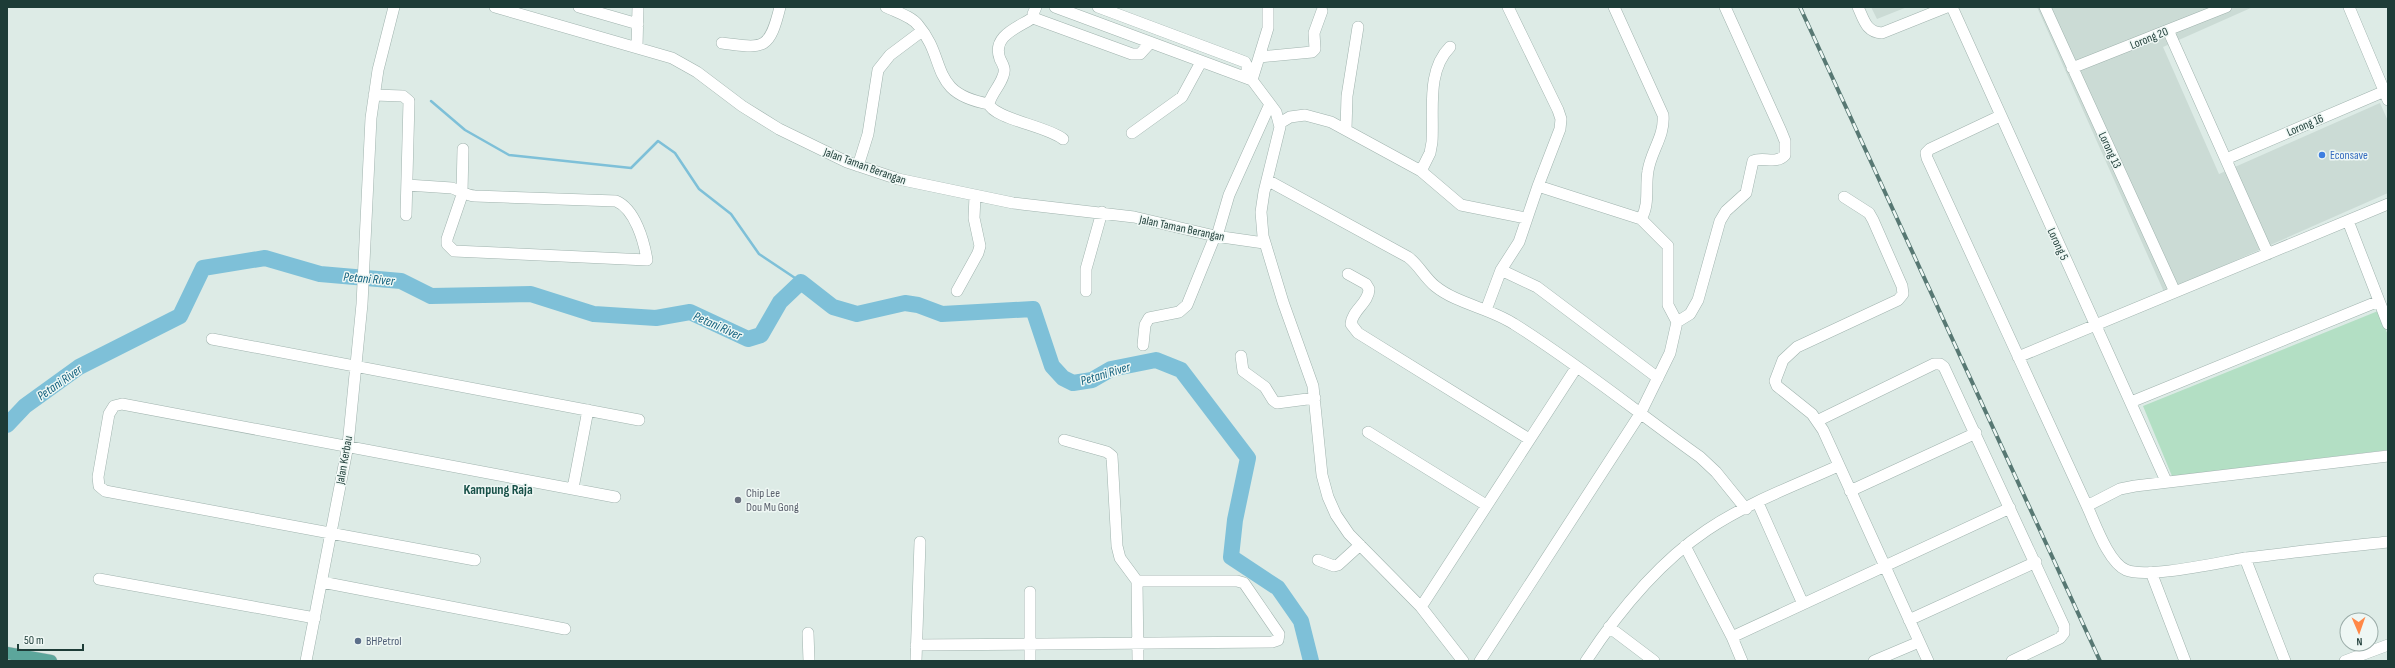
<svg xmlns="http://www.w3.org/2000/svg" width="2395" height="668" font-family="'Sofia Sans Condensed',sans-serif">
  <style>
    .built { fill: #cbdbd5 }
    .green { fill: #b3dfc4 }
    .lines { fill: none; stroke-linecap: round; stroke-linejoin: round }
    .stream { stroke: #7ec0d8; stroke-width: 2.5 }
    .river { stroke: #7ec0d8; stroke-width: 16 }
    .minor-casing { stroke: #a0b3ae; stroke-width: 12 }
    .major-casing { stroke: #c0c8c7; stroke-width: 13 }
    .minor { stroke: #fff; stroke-width: 11 }
    .major { stroke: #5ca69b; stroke-width: 12 }
    .rail-casing { stroke: #577873; stroke-width: 4 }
    .rail { stroke: #eef7f4; stroke-width: 2.5; stroke-dasharray: 8; stroke-linecap: butt }
    .shop-dot { fill: #3f7fe0; stroke: #eef7f4; stroke-width: 1.5 }
    .worship-dot { fill: #6b7280; stroke: #eef7f4; stroke-width: 1.5 }
    .service-dot { fill: #5c6f8a; stroke: #eef7f4; stroke-width: 1.5 }
    .labels { text-anchor: middle; stroke-width: 3; stroke-linejoin: round; paint-order: stroke }
    .street-label { font-size: 12px; fill: #1d3c37; stroke: #eef7f4 }
    .shop-label { font-size: 12px; fill: #366cbe; stroke: #eef7f4; text-anchor: start }
    .worship-label { font-size: 12px; fill: #5b616d; stroke: #eef7f4; text-anchor: start }
    .service-label { font-size: 12px; fill: #4e5e75; stroke: #eef7f4; text-anchor: start }
    .water-label { font-size: 13px; font-style: italic; fill: #11607e; stroke: #eef7f4 }
    .quarter-label { font-size: 14px; font-weight: bold; fill: #175048; stroke: #eef7f4 }
  </style>
  <rect width="100%" height="100%" fill="#ddebe6"/>
  <!-- built -->
  <path class="built" d="M1871 7H1907L1877 19Z
    M2037 7H2253L2163 47 2219 174 2380 103 2388 121V193L2164 292Z"/>
  <!-- green -->
  <path class="green" d="M2378 311 2388 335V450L2172 476 2143 406Z"/>
  <g class="lines">
    <!-- stream -->
    <path class="stream" d="M431 101 465 130 509 155 631 168 658 141 675 153 699 189 731 214 759 254 801 282"/>
    <!-- river -->
    <path class="river" d="M7 425 25 406 79 367 180 316 203 268 265 258 320 274 401 281 431 296 531 294 594 314 656 318 690 312 748 339 761 335 780 302 801 282 833 307 857 314 905 303 918 305 942 314 1033 309 1052 366 1063 378 1073 383 1092 380 1111 369 1156 360 1181 370 1248 458 1235 520 1231 557 1278 588 1301 621 1311 661"/>
    <!-- minor casing -->
    <g class="minor-casing">
      <path id="minor" d="M495 7 672 58 697 72 742 106 779 129 847 162 898 179 1013 203 1134 217 1215 236 1264 243
        M579 7 638 24
        M886 7C896 12 911 16 918 25 948 60 928 93 989 104
        M1036 7 1033 14 1036 19 1132 54H1140L1150 43
        M1055 7 1252 80 1276 112 1280 127 1264 192 1261 212 1263 236 1283 302 1313 386 1322 475 1328 497 1336 515 1349 534 1421 607 1463 661
        M1098 7 1245 62 1247 66V78
        M1508 7 1558 110 1561 119 1560 129 1538 186
        M1614 7 1663 115C1665 136 1651 151 1648 171 1645 187 1650 204 1641 219L1668 246V305L1677 322
        M1858 7C1864 20 1866 32 1882 33L1947 7
        M1952 7 2166 481
        M2045 7 2175 292
        M2349 7 2388 100
        M1034 17C1020 27 991 35 1000 59 1003 65 1006 69 1003 76 1000 86 991 94 989 104 994 119 1047 126 1063 139
        M2168 30 2268 254
        M722 43C763 48 769 52 780 7
        M637 47 638 7
        M1259 57 1312 52 1315 49 1314 33 1322 11
        M2072 68 2226 7
        M1252 80 1268 28V7
        M374 95 403 96 409 101 406 215
        M2000 116 1930 149 1926 153 1927 158 2087 506C2095 523 2108 562 2126 570 2147 579 2220 562 2246 558 2293 552 2341 547 2388 542
        M1280 123 1290 117 1305 115 1331 122 1421 171 1461 205 1526 218
        M1346 129 1347 96 1358 27
        M1132 133 1182 97 1201 62
        M2226 159 2385 91
        M858 166 868 134 878 70 890 55 922 31
        M1421 171 1430 153 1432 142C1434 111 1426 71 1450 47
        M1267 180 1408 257C1419 265 1424 277 1435 286 1457 304 1490 308 1514 324 1578 364 1638 413 1700 457L1716 472 1746 509
        M407 185 452 188C460 191 466 195 475 196L616 201C635 209 644 241 647 260L454 251 447 244V239L461 198 462 192 463 149
        M1844 197 1869 213 1873 220 1902 286 1903 294 1898 300 1797 347 1783 360 1775 381 1777 386 1812 414 1823 430 1928 661
        M2348 221 2388 324
        M1217 236 1229 195 1270 104
        M1501 270 1537 287 1658 378
        M1348 274 1366 284 1369 289C1369 303 1352 310 1351 324L1358 333 1529 439
        M957 291 978 253 980 246 974 218 975 196
        M1086 291V269L1102 212
        M1486 310 1501 270 1519 242 1538 186 1641 219
        M212 339 639 420
        M1143 345 1145 325 1149 318 1179 312 1187 305 1215 236
        M1241 356 1243 371 1265 387 1273 400 1277 403 1315 398
        M2018 357 2388 204
        M2131 402 2379 301
        M1817 421 1934 364H1940L1944 367 2064 626V633L2060 638 2012 661
        M1368 432 1486 505
        M1064 440 1107 452 1112 456 1117 546 1120 558 1137 581 1138 661
        M573 488 588 410
        M1850 491 1976 433
        M1758 503 1803 604
        M2087 506 2120 489 2135 486 2388 456
        M1685 546 1732 637 1742 661
        M2245 558 2285 661
        M475 560 105 491 99 486 98 477 109 414 114 406 122 404 615 497
        M1318 560 1334 566 1338 565 1360 545
        M2151 572 2185 661
        M99 579 315 618
        M322 582 565 629
        M1421 607 1576 368
        M1909 620 2036 562
        M1609 627 1654 661
        M808 633 809 661
        M1732 637 2010 508
        M916 645 1272 642 1278 640 1279 634 1244 583 1237 581H1137
        M306 661 348 445 362 304 371 118 378 70 394 7
        M916 661 920 542
        M1030 661V592
        M1480 661 1640 414 1670 353 1677 322 1690 314 1698 300 1720 221 1726 211 1746 193 1753 161C1763 156 1776 165 1785 155V141L1781 131 1725 7
        M1586 661C1618 612 1658 563 1707 530 1747 503 1794 486 1838 466
        M1874 661 1919 642
        M2345 661 2388 645"/>
    </g>
    <!-- major casing -->
    <g class="major-casing">
      <path id="major" d="M7 653 51 661"/>
    </g>
    <!-- minor -->
    <use href="#minor" class="minor"/>
    <!-- major -->
    <use href="#major" class="major"/>
    <!-- rail casing -->
    <g class="rail-casing">
      <path id="rail" d="M1800 7 2100 661"/>
    </g>
    <!-- rail -->
    <use href="#rail" class="rail"/>
  </g>
  <!-- markers -->
  <circle class="shop-dot" cx="2322" cy="155" r="4"/>
  <circle class="worship-dot" cx="738" cy="500" r="4"/>
  <circle class="service-dot" cx="358" cy="641" r="4"/>
  <g class="labels">
    <!-- street labels -->
    <g class="street-label">
      <text transform="translate(2149 38) rotate(-22)" y="4">Lorong 20</text>
      <text transform="translate(2305 125) rotate(-23)" y="4">Lorong 16</text>
      <text transform="translate(2110 150) rotate(65)" y="4">Lorong 13</text>
      <text transform="translate(865 166) rotate(20)" y="4">Jalan Taman Berangan</text>
      <text transform="translate(1182 228) rotate(12)" y="4">Jalan Taman Berangan</text>
      <text transform="translate(2058 244) rotate(65)" y="4">Lorong 5</text>
      <text transform="translate(344 460) rotate(-80)" y="4">Jalan Kerbau</text>
    </g>
    <!-- shop labels -->
    <g class="shop-label">
      <text x="2330" y="159">Econsave</text>
    </g>
    <!-- worship labels -->
    <g class="worship-label">
      <text x="746" y="497">Chip Lee<tspan x="746" dy="14">Dou Mu Gong</tspan></text>
    </g>
    <!-- service labels -->
    <g class="service-label">
      <text x="366" y="645">BHPetrol</text>
    </g>
    <!-- water labels -->
    <g class="water-label">
      <text transform="translate(369 278) rotate(5)" y="5">Petani River</text>
      <text transform="translate(718 325) rotate(24)" y="5">Petani River</text>
      <text transform="translate(1105 373) rotate(-17)" y="5">Petani River</text>
      <text transform="translate(59 382) rotate(-35)" y="5">Petani River</text>
    </g>
    <!-- quarter labels -->
    <g class="quarter-label">
      <text x="498" y="494">Kampung Raja</text>
    </g>
  </g>
  <!-- border -->
  <rect width="2395" height="668" fill="none" stroke="#1d3c37" stroke-width="16"/>
  <!-- north arrow -->
  <g transform="translate(2359 632) rotate(178)"><circle r="19" fill="#eef7f4" stroke="#9aaca8"/>
  <path d="M0-3L7 15L0 10L-7 15Z" fill="#ff8847"/>
  <text y="-6" font-size="11" font-weight="bold" text-anchor="middle" fill="#1d3c37">N</text>
  </g>
  <!-- scale -->
  <path d="M18 644v6h65v-6" fill="none" stroke="#1d3c37" stroke-width="2"/>
  <text x="24" y="644" font-size="12" fill="#1d3c37" stroke="#eef7f4" stroke-width="3" paint-order="stroke">50 m</text>
</svg>
